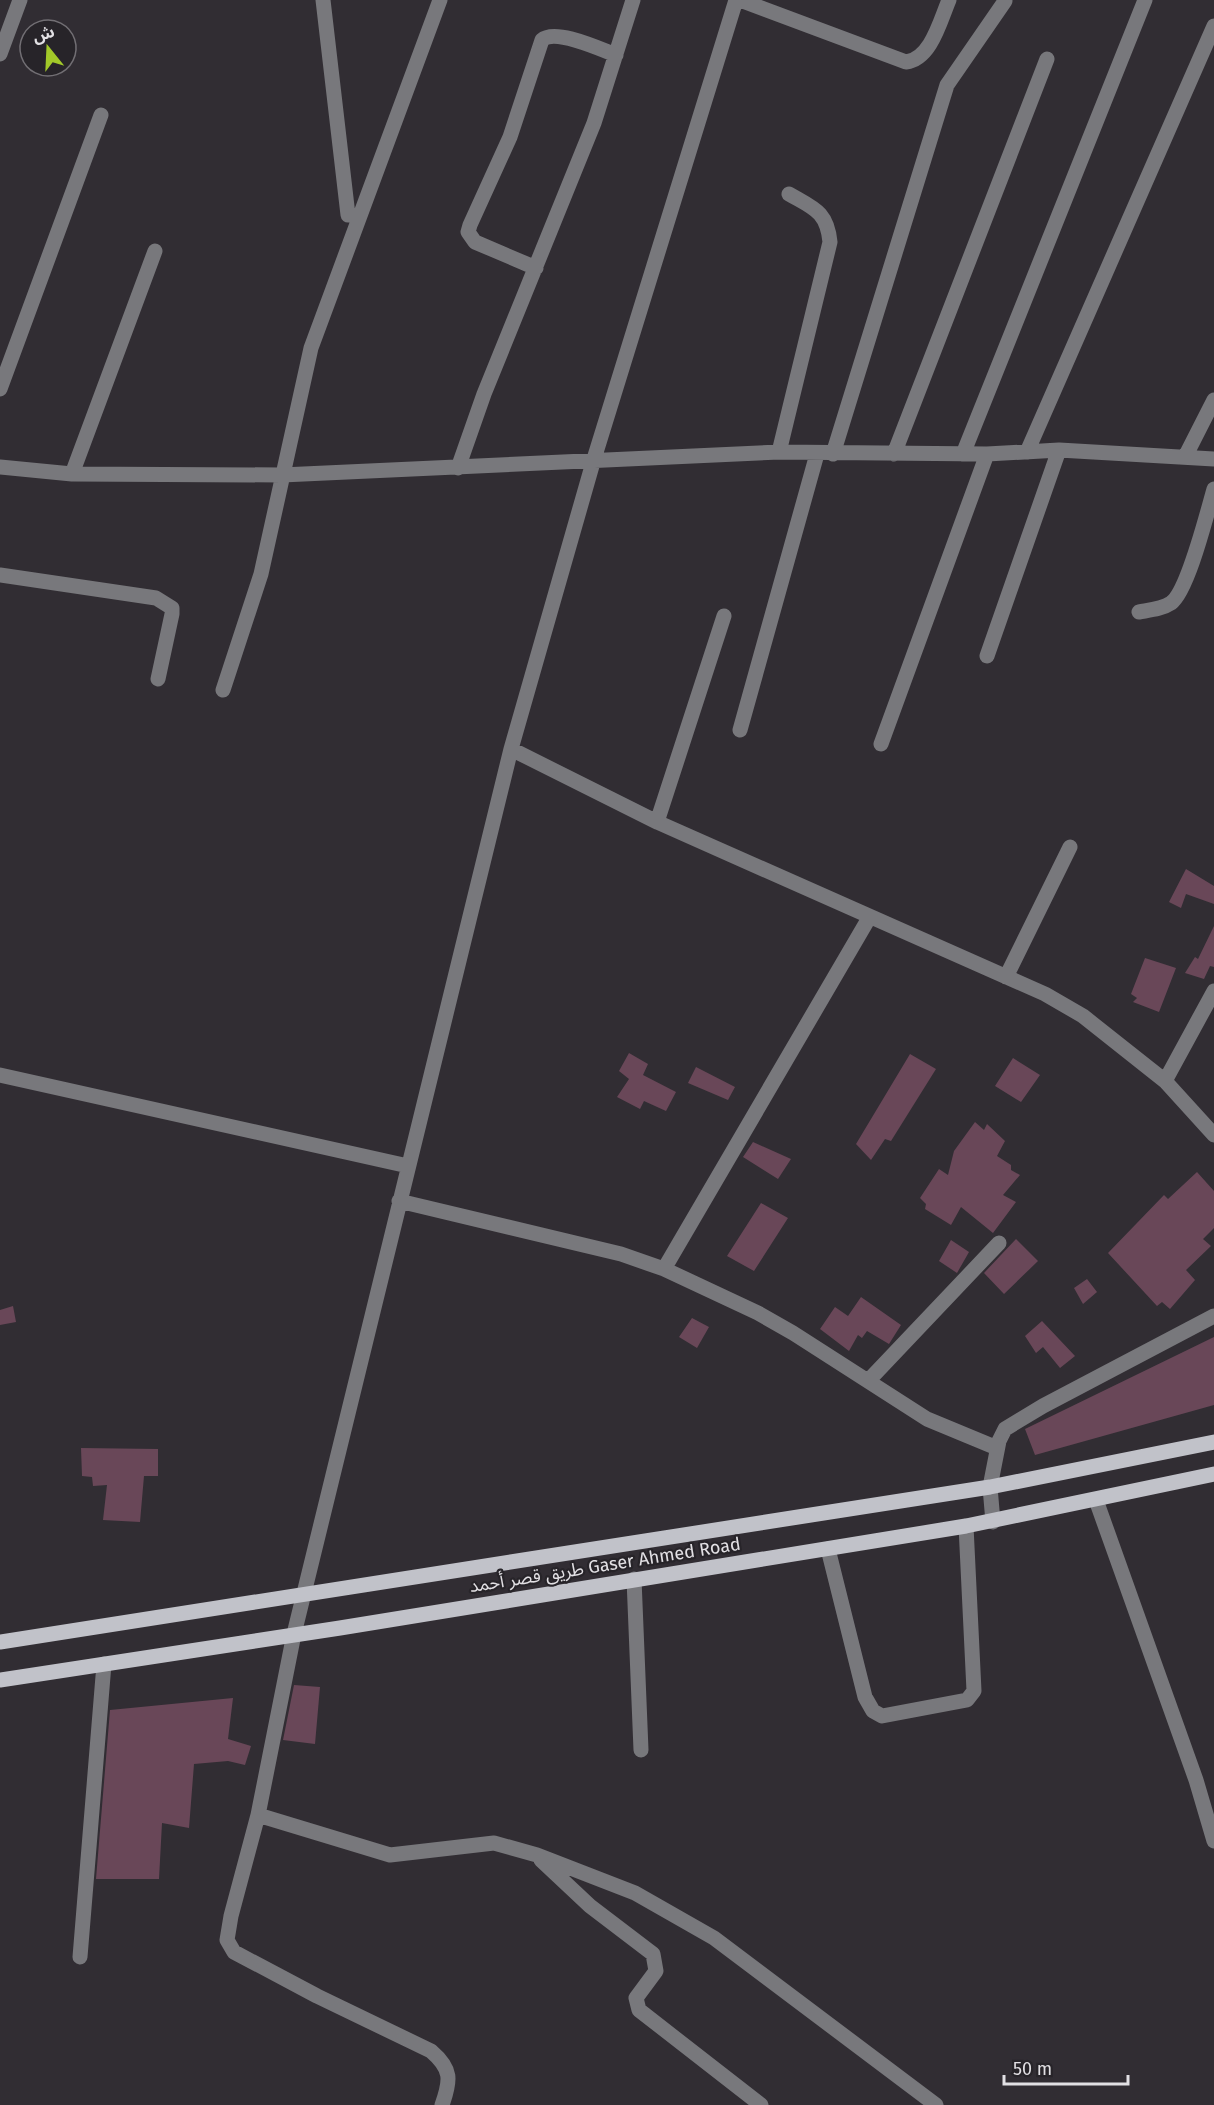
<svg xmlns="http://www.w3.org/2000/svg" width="1214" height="2105" font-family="'Fira Sans','Noto Sans Arabic',sans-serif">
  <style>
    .building { fill: #694758 }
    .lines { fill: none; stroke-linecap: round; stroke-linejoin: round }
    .minor { stroke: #78787c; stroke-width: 15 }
    .major { stroke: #c1c2c9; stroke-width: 15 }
    .labels { text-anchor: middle; stroke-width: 4.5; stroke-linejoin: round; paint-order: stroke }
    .street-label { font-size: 18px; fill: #e2e0e4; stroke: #272429 }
  </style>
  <rect width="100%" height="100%" fill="#312d33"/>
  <!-- building -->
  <path class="building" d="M1186 869 1214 886V904L1186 894 1181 908 1169 902Z
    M1214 926V967L1210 966 1204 979 1185 973 1195 957 1198 959Z
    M1145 958 1176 968 1159 1012 1133 1002 1137 998 1131 994Z
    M629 1053 648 1064 643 1075 676 1092 666 1111 644 1101 640 1109 617 1097 629 1079 619 1071Z
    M910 1054 936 1069 891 1141 885 1139 871 1160 856 1144Z
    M1013 1058 1040 1075 1021 1102 995 1086Z
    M696 1067 735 1087 728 1100 688 1083Z
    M975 1122 984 1130 987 1124 1005 1141 997 1156 1011 1165V1170L1020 1175 1003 1195 1016 1202 993 1233 961 1207 951 1225 925 1209 926 1204 920 1198 939 1169 948 1175 954 1151Z
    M753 1142 791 1159 778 1179 743 1157Z
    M1197 1172 1214 1191V1228L1203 1239 1211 1246 1186 1270 1195 1280 1170 1309 1162 1302 1157 1306 1108 1253 1164 1195 1168 1199Z
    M761 1203 788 1218 754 1271 727 1256Z
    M1016 1239 1038 1261 1004 1294 984 1273Z
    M951 1240 969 1252 957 1273 939 1261Z
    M1087 1279 1097 1292 1083 1304 1074 1288Z
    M861 1297 901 1325 889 1344 867 1331 862 1338 858 1335 849 1351 820 1329 835 1307 848 1316Z
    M13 1306 16 1322 0 1325V1310Z
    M692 1318 709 1327 697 1348 679 1337Z
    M1042 1321 1075 1356 1060 1368 1043 1347 1036 1353 1025 1336Z
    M1214 1337V1405L1035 1455 1025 1429Z
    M81 1448 158 1449V1476H144L140 1522 103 1520 107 1485 93 1486 92 1477 82 1476Z
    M294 1685 320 1687 315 1744 283 1740Z
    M233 1698 228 1739 251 1746 245 1765 228 1761 194 1764 189 1828 162 1823 159 1879H96L110 1710Z"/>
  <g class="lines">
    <!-- minor -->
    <path class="minor" d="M323 0 348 215
      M740 0 906 62C931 59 940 21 949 0
      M0 54 20 0
      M536 268 475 242 468 232 470 225 510 137 542 40C555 28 600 49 616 55
      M0 389 101 115
      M779 452 830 242C827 211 813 208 789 194
      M1027 452 1214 26
      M833 454 947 85 1005 1
      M894 454 1047 59
      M963 454 1145 0
      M1185 457 1214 400
      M0 467 72 474 282 475 779 452 987 454 1059 450 1214 459
      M458 468 484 394 594 123 633 0
      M72 474 155 251
      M0 575 156 598 172 608V614L158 679
      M1139 612C1150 610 1162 609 1171 603 1188 591 1207 513 1214 489
      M987 656 1059 450
      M223 690 261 574 311 348 440 0
      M740 730 817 454
      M881 744 987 454
      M511 749 657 822 1045 994 1083 1016 1165 1081 1214 1135
      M657 822 724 616
      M1006 977 1070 847
      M0 1075 408 1166
      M1165 1081 1214 991
      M399 1201 621 1254 664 1269 758 1313 793 1333 927 1419 997 1448
      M664 1269 869 918
      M869 1380 999 1243
      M1096 1500 1196 1780 1214 1841
      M993 1522 990 1487 999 1441 1005 1429 1043 1406 1214 1316
      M828 1549 865 1697 873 1711 882 1716 967 1700 974 1691 966 1526
      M634 1579 641 1750
      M258 1815 390 1855 494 1843 537 1855 635 1893 714 1938 936 2105
      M541 1860 590 1906 653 1954 656 1971 636 1998 639 2010 761 2105
      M80 1957 104 1664
      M442 2105C451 2080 452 2069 431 2051L317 1996 234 1952 227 1940 231 1916 258 1815 294 1634 511 749 594 459 736 0"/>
    <!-- major -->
    <path class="major" d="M0 1642 990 1487 1214 1442
      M0 1680 340 1628 966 1526 1214 1474"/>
  </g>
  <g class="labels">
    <!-- street labels -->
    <g class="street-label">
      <text transform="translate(605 1565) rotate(-9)" y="6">طريق قصر أحمد Gaser Ahmed Road</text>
    </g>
  </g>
  <!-- north arrow -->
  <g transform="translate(48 48) rotate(342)"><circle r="28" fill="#272429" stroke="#726f74" stroke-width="1.5"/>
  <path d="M0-4.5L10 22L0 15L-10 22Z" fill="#a2c929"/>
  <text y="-9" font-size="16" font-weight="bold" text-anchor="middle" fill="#e2e0e4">ش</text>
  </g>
  <!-- scale -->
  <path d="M1004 2075v9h124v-9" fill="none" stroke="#e2e0e4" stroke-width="3"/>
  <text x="1013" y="2075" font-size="18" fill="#e2e0e4" stroke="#272429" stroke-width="4.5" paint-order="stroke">50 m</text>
</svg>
